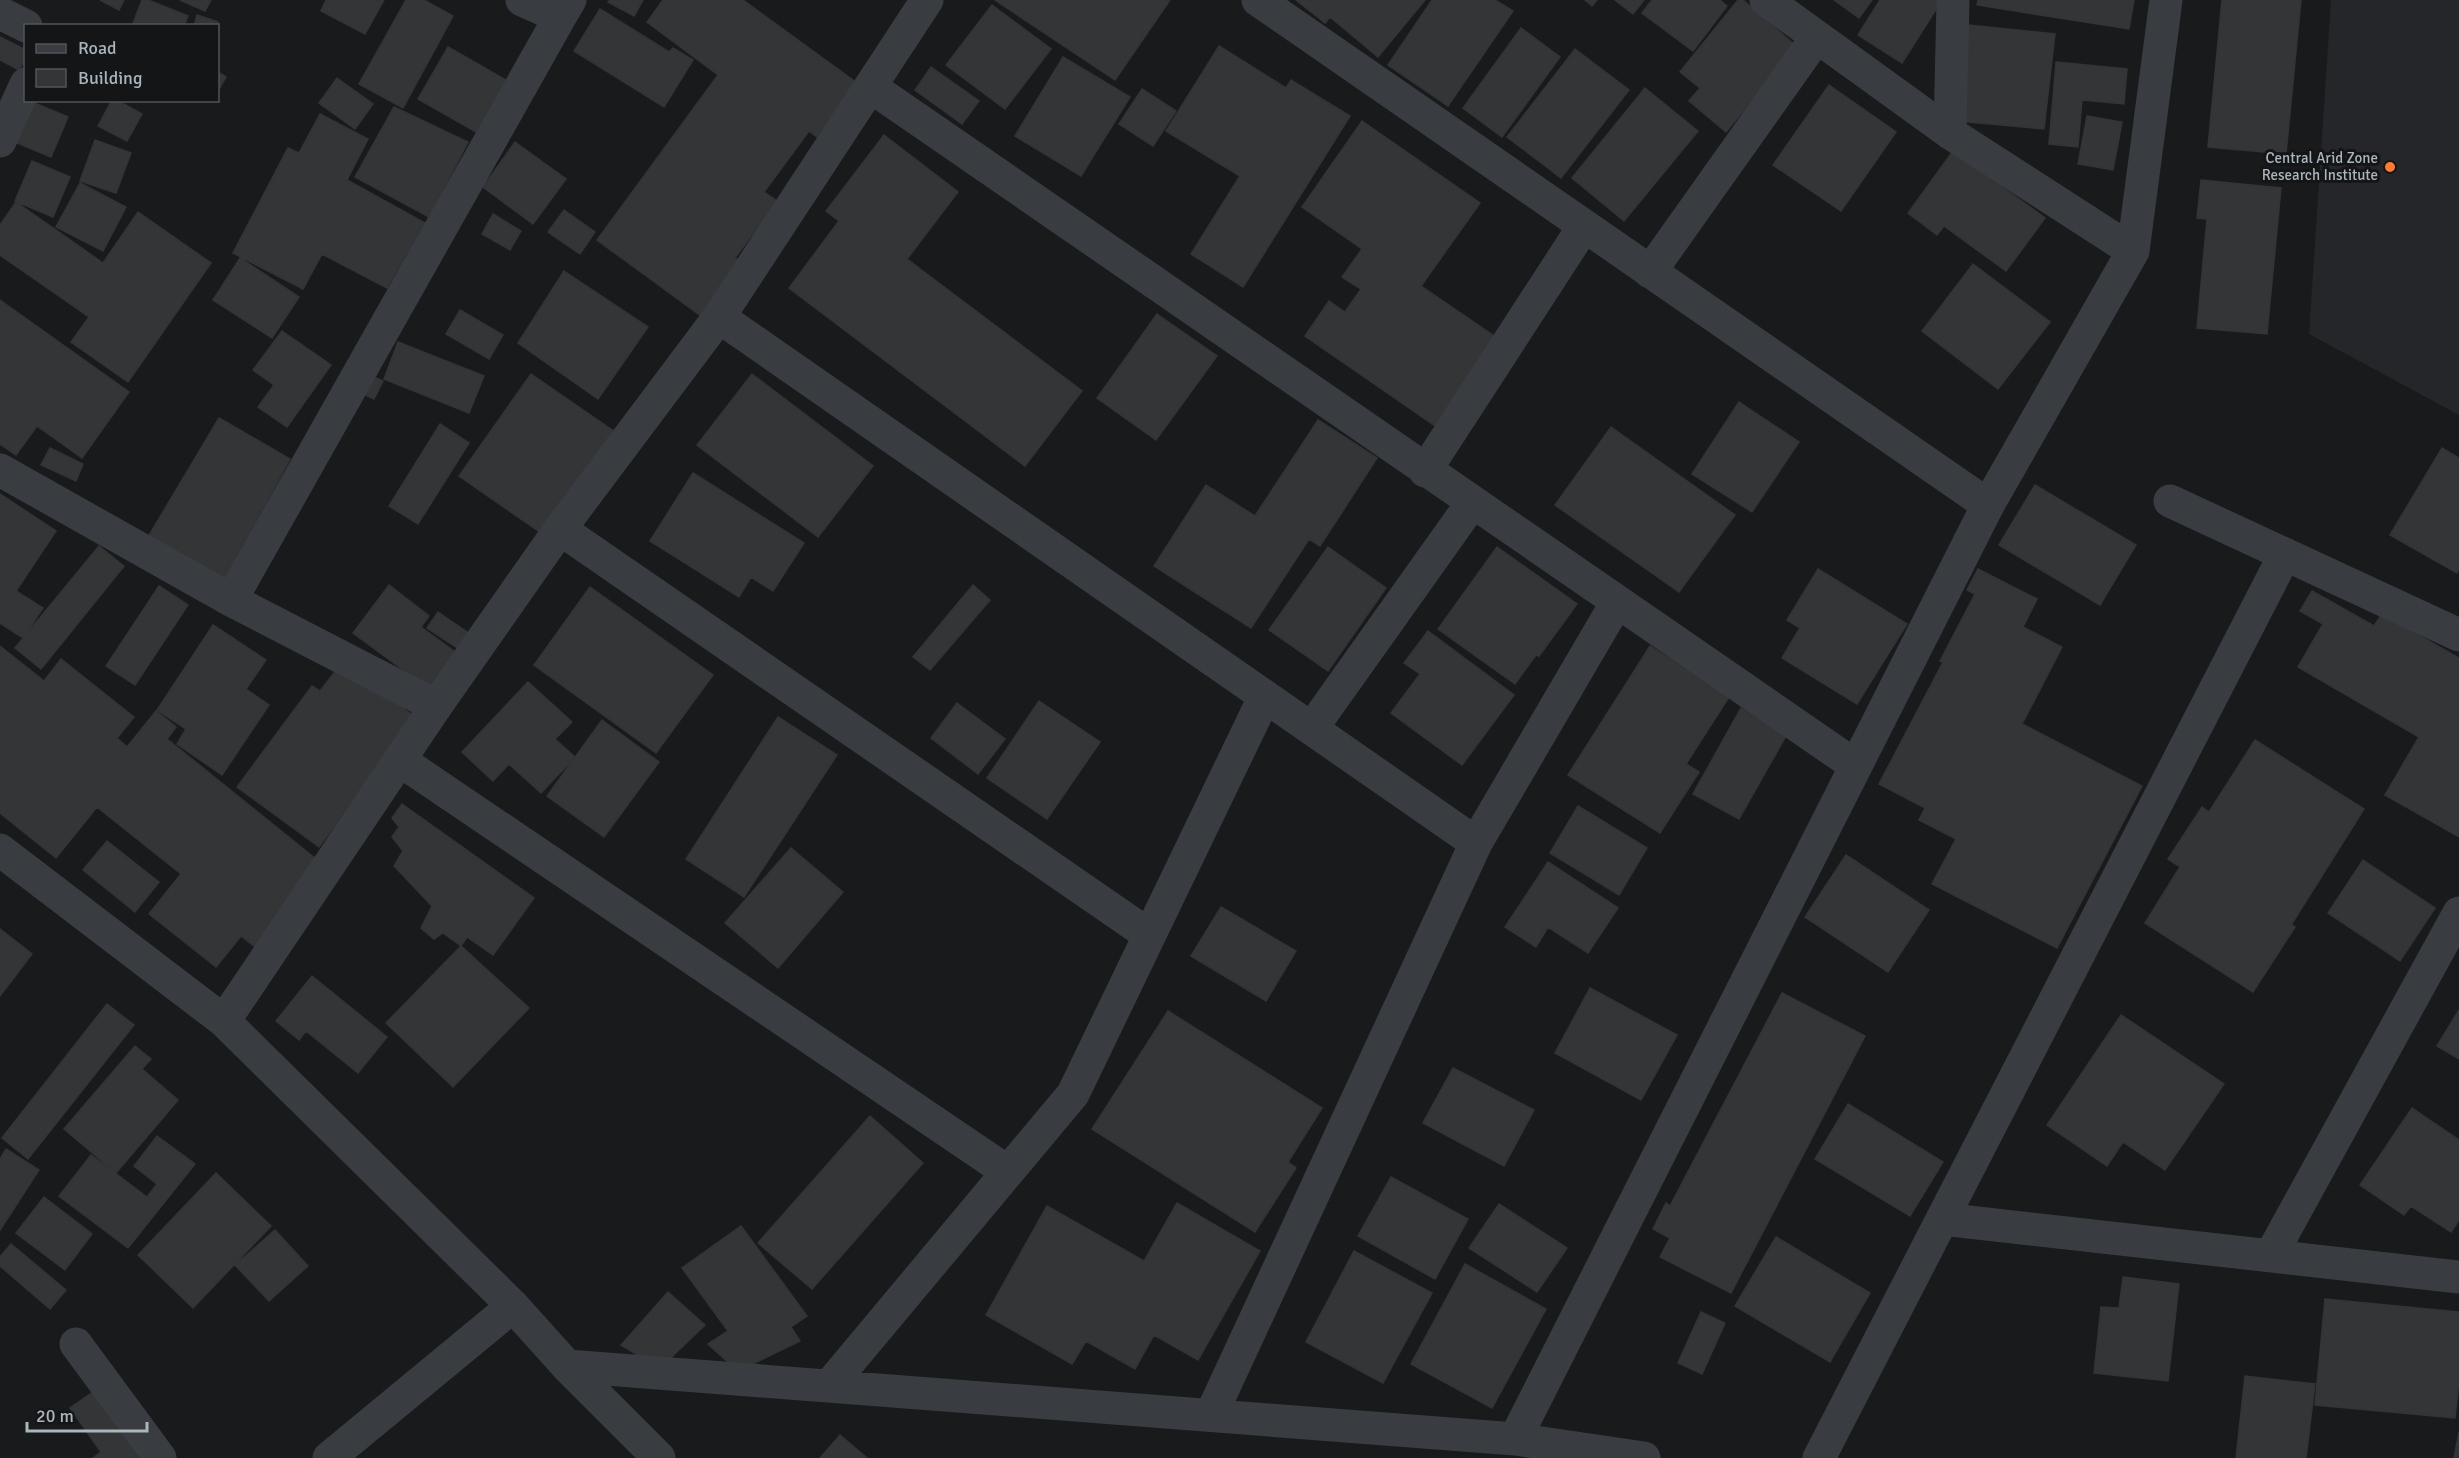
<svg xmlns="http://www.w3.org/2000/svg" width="2459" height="1458" font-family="Signika,sans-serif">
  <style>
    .built { fill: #252629 }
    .building { fill: #343537; stroke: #333438; stroke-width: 1.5 }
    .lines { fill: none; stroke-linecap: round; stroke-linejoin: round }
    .minor { stroke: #393d41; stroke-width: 33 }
    .poi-dot { fill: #ff7b2d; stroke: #141516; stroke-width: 2 }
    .labels { text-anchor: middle; stroke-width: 6; stroke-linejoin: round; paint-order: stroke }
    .poi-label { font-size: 15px; fill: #aab5bc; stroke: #141516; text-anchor: end }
  </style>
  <rect width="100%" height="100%" fill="#191a1b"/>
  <!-- built -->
  <path class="built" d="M2331 0H2459V415L2309 334Z"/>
  <!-- building -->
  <path class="building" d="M100 0H124L119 10Z
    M142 0H148L188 16 184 26H132Z
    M180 0H211L205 11Z
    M326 0H384L365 34 321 11Z
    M406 0H424L453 16 403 108 359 84Z
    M610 0H643L634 16 608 2Z
    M663 0H743L857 83 817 137 809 131 764 192 777 201 735 258 740 261 701 316 597 240 718 75 647 22Z
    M995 0H1170L1115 80Z
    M1296 0H1425L1378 57 1330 17 1325 23Z
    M1432 0H1495L1513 11 1448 106 1388 65Z
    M1585 0H1597L1592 6Z
    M1615 0H1644L1633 14Z
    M1652 0H1720L1727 6 1693 51 1642 13Z
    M1738 0H1743L1796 46 1726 132 1689 101 1700 88 1680 72Z
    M1834 0H1872L1859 18Z
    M1880 0H1942L1902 63 1858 35Z
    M1978 0H2134L2129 29 1977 5Z
    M2222 0H2301L2286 154 2208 147Z
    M992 5 1051 49 1005 109 946 65Z
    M600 9 669 52 673 48 693 60 664 107 574 51Z
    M197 15 218 22 216 26H194Z
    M1968 25 2055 34 2044 129 1958 121Z
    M1521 28 1560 57 1502 137 1463 108Z
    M0 37 26 50V58L19 70 0 60Z
    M1219 46 1286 88 1291 80 1350 116 1243 287 1191 254 1240 176 1166 131Z
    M448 47 506 80 476 132 418 99Z
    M1575 49 1629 90 1561 178 1507 137Z
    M1063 57 1130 97 1081 176 1015 136Z
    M2056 62 2127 69 2124 104 2082 100 2078 147 2049 144Z
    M931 67 979 101 962 124 915 90Z
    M218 72 226 77 218 91Z
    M337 78 373 104 355 129 319 103Z
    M1829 85 1896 132 1841 211 1773 165Z
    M1645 88 1698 131 1624 221 1572 178Z
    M1142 89 1176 111 1153 146 1119 124Z
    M112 100H117L142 114 127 141 98 126Z
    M32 102 68 117 51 157 15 142Z
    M394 107 468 142 429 217 355 177Z
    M320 114 368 139 347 180 425 223 387 288 322 254 303 289 233 253 288 148 299 153Z
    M2087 116 2122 122 2113 170 2078 164Z
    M1362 121 1480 203 1421 286 1500 340 1438 428 1305 336 1329 301 1345 312 1361 289 1342 277 1362 249 1302 207Z
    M884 135 958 192 907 259 1082 391 1025 466 789 288 839 221 826 211Z
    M95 140 131 153 116 193 80 181Z
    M515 142 566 179 533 224 483 187Z
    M1953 151 2045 218 2006 271 1944 226 1937 235 1908 213Z
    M32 161 70 177 53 217 15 201Z
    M2201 180 2281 188 2267 334 2197 328 2207 219 2197 218Z
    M80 183 126 207 103 251 56 227Z
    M16 202 103 263 138 212 211 263 128 382 71 342 89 317 0 255V225Z
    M564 210 595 232 580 254 548 232Z
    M493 214 521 231 510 250 482 234Z
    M240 258 299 297 272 338 213 300Z
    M1973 264 2050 322 1998 389 1922 331Z
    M564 271 648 327 598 399 518 343Z
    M0 300 129 392 82 458 37 426 16 455 0 444Z
    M460 310 503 335 489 359 446 334Z
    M1157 314 1217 356 1156 440 1097 398Z
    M282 331 331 365 287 427 258 407 274 385 253 370Z
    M398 342 484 376 469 413 384 379Z
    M361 371 383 381 374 399 352 389Z
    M531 374 615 432 544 535 459 476Z
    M752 374 873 466 818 537 697 445Z
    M1739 402 1799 442 1752 512 1692 474Z
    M219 418 290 459 223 582 148 537Z
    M1318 420 1377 458 1320 546 1309 539 1251 628 1154 566 1206 485 1255 516Z
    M440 424 469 443 418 524 389 506Z
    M1611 427 1735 515 1679 592 1555 505Z
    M50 448 83 464 76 481 41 465Z
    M2442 448 2459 458V569L2457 573 2390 535Z
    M693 473 804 543 773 591 751 577 739 597 650 541Z
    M2035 485 2136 545 2100 605 1999 545Z
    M0 494 56 531 16 591 43 608 23 638 0 623Z
    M99 546 124 566 41 669 15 648Z
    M1328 547 1386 588 1328 671 1269 630Z
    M1497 547 1577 604 1539 656 1536 655 1515 684 1438 629Z
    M1818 569 1907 624 1857 704 1782 658 1800 628 1787 620Z
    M1978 569 2037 599 2023 627 2062 647 2022 724 2142 786 2057 948 1932 884 1956 839 1919 820 1925 808 1879 784 1943 662 1940 661 1975 594 1967 590Z
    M389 585 429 616 421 627 455 652 428 688 353 633Z
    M973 585 990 600 930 670 913 657Z
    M159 586 188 605 135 685 106 666Z
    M590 587 713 675 656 753 534 665Z
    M2312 591 2374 626 2382 614 2459 658V837L2385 795 2419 737 2298 667 2323 624 2300 611Z
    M438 612 470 634 459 649 427 628Z
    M213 625 266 660 246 689 269 705 222 775 177 744 186 729 157 710Z
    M1428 631 1514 695 1462 765 1391 713 1420 674 1404 663Z
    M0 646 44 681 61 659 134 717 117 738 127 747 156 711 176 727 167 739 321 863 254 946 241 936 216 967 149 914 181 874 97 807 56 858 0 813Z
    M1650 646 1729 697 1686 764 1699 772 1660 833 1568 775Z
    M342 663 415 717 319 847 237 787 312 686 320 691Z
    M528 682 572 722 555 739 575 757 541 793 509 764 493 781 462 752Z
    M1039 701 1100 742 1047 819 987 778Z
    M957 703 1005 739 978 774 931 738Z
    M1741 708 1787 734 1739 819 1693 794Z
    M778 717 837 755 744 897 686 859Z
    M602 720 659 762 604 837 547 796Z
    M2255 740 2364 809 2291 925 2295 927 2253 992 2145 923 2180 867 2168 859 2202 807 2209 812Z
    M402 804 534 898 493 955 467 937 461 946 443 933 434 939 421 928 432 906 394 866 403 851 392 837 399 827 392 818Z
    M1578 806 1647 848 1619 895 1550 853Z
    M107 841 159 882 135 912 83 870Z
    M791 848 843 892 778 968 725 923Z
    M1846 855 1929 910 1888 972 1805 917Z
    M2363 860 2435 908 2400 961 2328 913Z
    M1548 862 1618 908 1588 953 1548 927 1536 947 1505 927Z
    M1221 907 1296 951 1266 1001 1191 956Z
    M0 929 32 954 0 996Z
    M461 946 529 1008 453 1087 386 1023Z
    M312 976 387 1037 358 1073 306 1031 299 1040 276 1021Z
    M1590 988 1677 1035 1641 1100 1555 1053Z
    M1782 993 1865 1036 1731 1293 1660 1257 1670 1238 1653 1229 1666 1203 1670 1206Z
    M107 1004 134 1025 28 1159 2 1138Z
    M2459 1010V1059L2437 1046Z
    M1168 1011 1322 1108 1288 1162 1296 1168 1255 1232 1092 1129Z
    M2121 1015 2224 1084 2165 1170 2123 1142 2107 1166 2047 1125Z
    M135 1046 151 1059 142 1069 178 1100 116 1173 64 1129Z
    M1453 1068 1534 1110 1504 1166 1423 1123Z
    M1848 1104 1943 1162 1910 1216 1815 1159Z
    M2412 1108 2459 1140V1220L2451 1232 2411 1206 2404 1215 2360 1185Z
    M870 1116 923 1163 812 1289 758 1243Z
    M157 1136 195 1164 128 1248 59 1196 91 1155 147 1197 157 1184 134 1166Z
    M6 1149 39 1170 0 1230V1159Z
    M216 1173 271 1226 193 1308 138 1255Z
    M1391 1177 1468 1219 1435 1279 1358 1236Z
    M44 1197 92 1234 65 1270 16 1233Z
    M1177 1203 1260 1251 1198 1360 1154 1335 1135 1369 1086 1341 1072 1364 986 1315 1047 1206 1144 1261Z
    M1499 1204 1567 1248 1537 1292 1469 1248Z
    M741 1226 807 1316 791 1327 800 1341 738 1371 708 1344 728 1331 682 1268Z
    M275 1230 308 1266 269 1301 235 1265Z
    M1776 1237 1870 1293 1830 1362 1735 1306Z
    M11 1244 66 1290 50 1309 0 1266V1257Z
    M1354 1251 1432 1293 1383 1383 1306 1342Z
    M1465 1264 1546 1309 1492 1408 1411 1364Z
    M2123 1277 2179 1284 2168 1381 2094 1373 2101 1307 2119 1308Z
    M668 1292 705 1325 660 1368 621 1345Z
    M2325 1299 2459 1312V1381L2455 1418 2315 1405Z
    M1701 1312 1725 1323 1702 1374 1678 1363Z
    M2245 1376 2315 1384 2306 1458H2236Z
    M93 1392 139 1458H93L101 1452 70 1408Z
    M2459 1432V1458H2454Z
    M840 1435 867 1458H820Z"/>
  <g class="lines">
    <!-- minor -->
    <path class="minor" d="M522 0 560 17 570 0
      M1258 0 1988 505
      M1766 0 1950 133 2133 251 2166 0
      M0 13 26 26
      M871 87 1856 766
      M1950 133 1953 0
      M0 141 26 84
      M1650 272 1816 38
      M719 317 1476 843 1617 602
      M0 470 231 600 436 706
      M1425 471 1584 226
      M2170 501 2459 635
      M560 529 1149 935
      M231 600 560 17
      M1312 728 1472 503
      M401 761 1008 1172
      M0 850 224 1021 513 1306 567 1366 659 1458
      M224 1021 436 706 560 529 719 317 927 0
      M1942 1219 2459 1277
      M2271 1255 2459 913
      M76 1344 160 1458
      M567 1366 1515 1439
      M829 1386 1073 1094 1265 696
      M1211 1415 1476 843
      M329 1458 513 1306
      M1644 1458 1515 1439 1988 505 2133 251
      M1819 1458 2285 554"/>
  </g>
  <!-- markers -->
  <circle class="poi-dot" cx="2390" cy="167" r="6"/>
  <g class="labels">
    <!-- poi labels -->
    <g class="poi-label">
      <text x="2378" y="163">Central Arid Zone<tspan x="2378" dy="17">Research Institute</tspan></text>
    </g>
  </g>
  <!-- legend -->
  <rect x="24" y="24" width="195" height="78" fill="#141516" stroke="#505558" stroke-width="1.5"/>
  <rect x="36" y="44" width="30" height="9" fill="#393d41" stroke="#505558" stroke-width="1.5"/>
  <text x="78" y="54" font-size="18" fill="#aab5bc">Road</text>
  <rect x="36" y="69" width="30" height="18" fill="#343537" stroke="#505558" stroke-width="1.5"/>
  <text x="78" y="84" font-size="18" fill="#aab5bc">Building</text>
  <!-- scale -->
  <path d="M27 1422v9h120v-9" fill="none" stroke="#aab5bc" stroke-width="3"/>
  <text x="36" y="1422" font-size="18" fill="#aab5bc" stroke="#141516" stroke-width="4.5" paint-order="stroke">20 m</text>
</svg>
